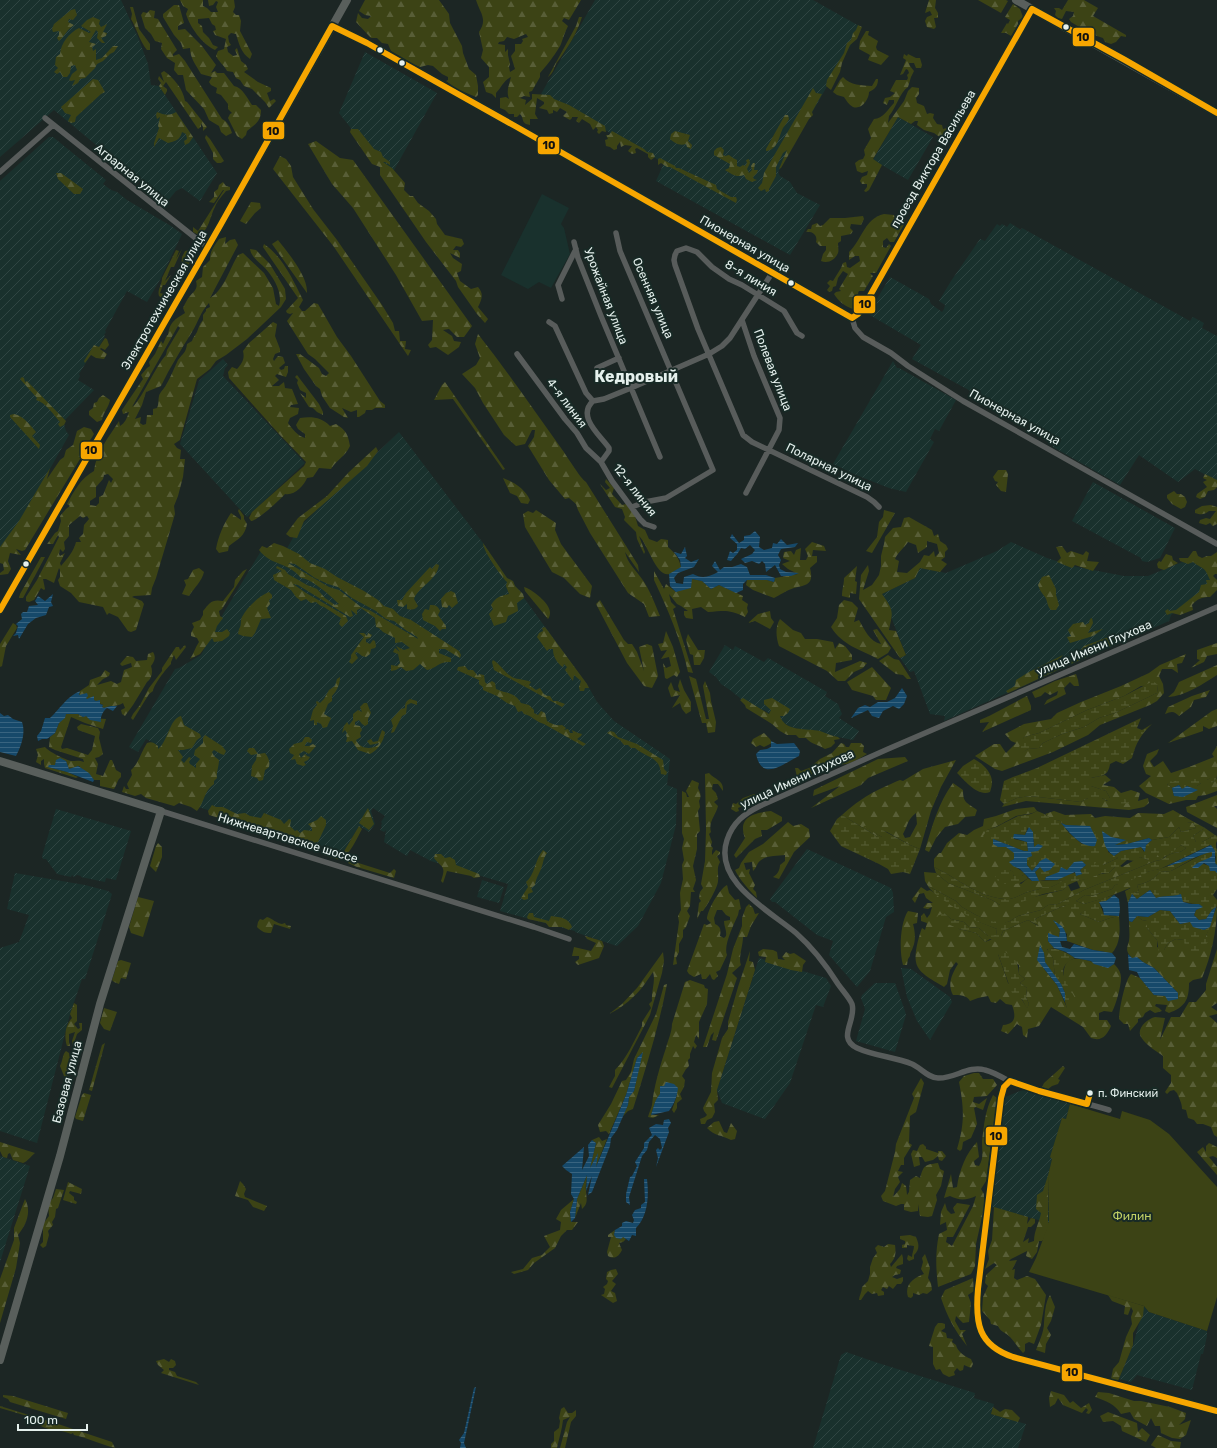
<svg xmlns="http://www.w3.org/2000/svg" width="1217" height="1448" font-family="Rubik,sans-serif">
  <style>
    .built { fill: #19312d }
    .industrial { fill: url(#industrial-furrows) }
    .forest { fill: url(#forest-firs); fill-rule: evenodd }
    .wetland { fill: url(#wetland-marsh) }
    .park { fill: #3c4315 }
    .water { fill: url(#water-rules) }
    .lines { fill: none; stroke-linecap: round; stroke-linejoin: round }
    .street { stroke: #585c5b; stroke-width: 5.5 }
    .secondary { stroke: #595f5c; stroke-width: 8 }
    .bus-1-casing { stroke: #182a26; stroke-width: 9 }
    .bus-1 { stroke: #f7a600; stroke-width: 6 }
    .bus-dot { fill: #e5f0ed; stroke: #182a26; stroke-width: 1.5 }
    .labels { text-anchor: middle; stroke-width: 4; stroke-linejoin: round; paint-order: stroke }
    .bus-label { font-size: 11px; fill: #e5f0ed; stroke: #182a26; text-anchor: start }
    .street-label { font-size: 12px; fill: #e5f0ed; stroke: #182a26 }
    .park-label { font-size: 12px; fill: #c2d165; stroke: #182a26 }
    .district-label { font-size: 16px; font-weight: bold; fill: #e5f0ed; stroke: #182a26 }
    .line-badge { stroke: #182a26; stroke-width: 1.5 }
    .pale-badge-label { font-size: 11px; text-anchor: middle; font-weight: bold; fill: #111 }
  </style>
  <defs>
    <pattern id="industrial-furrows" width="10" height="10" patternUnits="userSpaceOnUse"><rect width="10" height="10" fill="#19312d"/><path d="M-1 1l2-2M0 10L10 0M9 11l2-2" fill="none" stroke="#2f4542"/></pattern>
    <pattern id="forest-firs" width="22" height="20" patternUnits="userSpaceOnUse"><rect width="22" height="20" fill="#3c4315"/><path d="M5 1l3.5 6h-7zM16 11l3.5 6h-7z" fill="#585e37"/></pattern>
    <pattern id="wetland-marsh" width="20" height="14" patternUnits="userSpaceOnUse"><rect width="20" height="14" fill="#3c4315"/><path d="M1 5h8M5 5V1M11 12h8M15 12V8" fill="none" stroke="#585e37"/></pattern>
    <pattern id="water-rules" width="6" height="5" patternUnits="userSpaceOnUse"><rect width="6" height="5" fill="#16496a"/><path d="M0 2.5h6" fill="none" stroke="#386480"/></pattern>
  </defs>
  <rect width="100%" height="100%" fill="#1c2624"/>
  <!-- built -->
  <path class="built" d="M542 194 569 208 561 224 564 228 570 254 551 288 539 282 528 289 501 275Z"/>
  <!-- industrial -->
  <path class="industrial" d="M0 0H121L138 37 148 64 151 85 159 86 217 173 200 201 182 188 176 191 166 203 54 110 0 157Z
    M595 0H813L861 27 778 172 780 176 790 182 797 193 820 205 790 255 656 181 664 163 541 94Z
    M365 52 437 93 393 172H385L339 113Z
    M898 117 933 137 908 180 873 160Z
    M49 137H53L106 180 103 184 111 190 117 192 127 200 171 226 182 234 161 278 147 302 127 291 105 331 106 332 104 335 105 336 99 347 96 346 79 374 80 376 78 380 94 390 65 420 62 417 66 431 69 435 0 558V181Z
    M1010 223 1021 230 1022 228 1190 321 1193 317 1204 323 1202 328 1217 336V481L1195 469 1178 482 1139 455 1120 485 1053 447 1049 434 912 359 921 345 868 314 890 277 929 299 931 304 942 312 944 309 945 305 939 301 951 281 980 239 985 241 997 224 1000 226 1002 224 1007 227Z
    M223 359 228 365 225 368 223 376 305 463 247 517 180 444 199 381Z
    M893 361 897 368H899L956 400 939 431 935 429 930 439 934 442 906 492 889 488 856 475 833 464Z
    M399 432 483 543 507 578 513 581 515 586 523 594 524 598 588 686 597 702 614 721 670 759 667 785 677 789 676 825 661 883 638 926 617 946 575 932V931L500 911 508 884 431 861 410 850 407 856 384 842 386 830 384 832 380 830 382 827 381 826 382 823 381 822 385 816 373 808 371 811 375 824 369 832 359 826 343 853 192 805 194 797 182 793 179 801 127 786 152 742 146 739 138 752 129 747 175 669 179 668 201 655 223 614 261 551 280 561 299 527Z
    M1093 482 1175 528 1160 558 1147 562 1142 561 1141 558 1072 521Z
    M1011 542 1047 558 1072 566 1124 576H1148L1197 556 1215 581 1171 615 1169 621 944 721 945 716 930 714 914 671 910 672 900 658 906 655 882 594 915 578 920 568 946 573 997 551Z
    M725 645 733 650 735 646 764 662 768 658 827 692 825 696 838 704 842 714 839 718 859 731 853 740 790 727 764 710 761 715 730 690 721 684 716 677 709 672Z
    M56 809 131 831 116 880 106 878 105 882 81 877V876L77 875 74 877 72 875 71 877 57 874 46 859H43L42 856Z
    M807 849 891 888 893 893 894 912 886 917 870 971 857 987 829 955 833 941 817 935 775 902H772L770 899Z
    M15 873 85 885 108 891 112 894 85 979H82L70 1014 37 1143 0 1131V948L19 942 29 915 7 909Z
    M482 880 504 887 499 903 477 897Z
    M759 958 826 978 831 986 823 1007 816 1005 790 1083 765 1119 722 1103 717 1090Z
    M901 968 911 969 950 997 952 1002 930 1040 917 1021 907 997Z
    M875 983H895L905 1011 906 1015 895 1052 856 1041 865 1009 861 998 862 995Z
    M1025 1090 1070 1104 1066 1119 1062 1118 1048 1176 1049 1223 992 1207 1003 1098 1020 1091Z
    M0 1156 30 1166 0 1262Z
    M1144 1306 1149 1312 1207 1331V1336L1203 1354H1201L1192 1390 1137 1375 1131 1382 1119 1379 1133 1345Z
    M846 1352 878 1363 975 1393 974 1398 994 1404 991 1414 1026 1424 1018 1448H813L841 1355Z"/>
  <!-- forest -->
  <path class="forest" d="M180 0H203V6L207 8 211 12H218L216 7 218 2 216 1 213 5 209 6 208 0H234L235 7 233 12 236 15H239L241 21 240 31 252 54 250 59C241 53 239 44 236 34L231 33 228 36 229 42 231 45 227 47 228 52 233 56 237 55 235 50 237 48 241 61 246 65 248 69 244 72 258 82 271 88V91L267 93 270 101 274 99 276 101 269 108 265 102 252 89 244 86 240 80 236 78 233 72 227 71C224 65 218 61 216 56L218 51 224 49 226 39 215 35 213 31 216 30 215 26 212 24 209 18 198 19V23L202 26 203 32 209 38 213 45 218 47 215 50C202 44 190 27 186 14L188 9 183 6Z
    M365 0H439L449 14 450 23 462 46 463 53 469 69 476 75 478 86V95L476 97 457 89 446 81 448 80V77L442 74 433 66 428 65 420 67 415 65 391 51 388 44 382 43 377 38H371L356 22 358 13 362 18 368 19 371 16 365 15 359 11Z
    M476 0H581L569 20 564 18 562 21 568 26C565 32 563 38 561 44 558 51 545 68 540 73V77L532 91 529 92 530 97 524 96 520 98 526 100 525 105 532 99V94L550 95 554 99 569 105 605 126 606 132 602 131 599 134 597 132 598 130 596 127 593 130 590 124 582 119 579 123 576 121 578 117H572V118L570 120 563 116 567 112 560 108 557 112 553 110V113L549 114 547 110 539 108 544 104V102L537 98 535 114 538 119H530V125C520 123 525 119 520 114L517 117H514V114H509L505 110 500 108V98L506 97 509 99C506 91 509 85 511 77 503 81 502 87 496 93V98L492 94 486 92 483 82 489 77V67L481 58 483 50 479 32C488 19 480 13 476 0ZM526 34 528 37 522 39 523 41 521 44H515V51L511 56 515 69 510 72 509 67 510 64 508 55V49L505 52V45L498 44 499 42 504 41 507 37 514 39Z
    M929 0H936L935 8 938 13V18H934L936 27 934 29 927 27 925 21 927 17 932 15 930 11 925 13Z
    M978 0H1006L1008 1 1001 13Z
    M1068 0H1084L1098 8 1093 16 1126 35V37L1121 36 1116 42 1111 44 1105 42 1103 38 1091 34 1071 22 1069 19 1073 16 1074 12 1066 11 1062 19 1058 18 1055 15 1056 11 1054 8H1059L1062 10Z
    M1013 4 1020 9 1023 17 1018 21V24L1011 36 1006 33H1001L1007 23 1008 24 1010 20 1005 17Z
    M174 5H179L184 23 178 26V30L185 29 202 46 216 65 211 73 215 71 217 73H224L234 86C243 88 247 98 252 105H256L261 110C261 122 255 124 247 131L246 135 242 139 237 136 228 118 230 114 232 113 228 109V104L221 95 216 93 217 88 211 85 209 82 212 77 201 74C196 65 190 58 190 48L183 49 181 43 174 35 163 17V14Z
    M130 7H133L139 29 150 44V50H147C139 40 137 29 131 19L132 14Z
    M75 9 77 15 73 20 69 19 68 22 74 25C67 29 65 36 59 41L57 38 59 35V31L53 32 52 29 54 24 71 10Z
    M150 10 155 11 154 18 158 19 177 50 173 54V56L179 54 185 61 222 119C228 122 230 127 232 133L226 136 221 132 219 126 209 120 204 109 186 90 183 75H178L174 70 175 63 167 58 161 49 162 43 155 41 151 34 145 28 141 15 143 12 147 13Z
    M93 17 100 20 99 24 101 27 107 24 103 32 107 33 106 36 101 38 105 43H102L97 38 98 32 96 30 89 42 96 44 92 47 93 51 96 49V60L102 58 113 46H118L114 52 110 54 103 61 97 64 95 68 85 78 80 79 78 83 72 86 75 80 71 81 69 80 72 74 77 70 75 65 71 66 70 73 67 77H63L60 72 57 74 54 72 58 68 55 65 56 57 60 54C61 43 69 33 79 28L89 33 91 32 81 26 87 20Z
    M579 17H582C577 34 566 50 556 64 553 70 554 72 548 77L576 26Z
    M858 25 862 27 857 39 850 45 842 63 840 72 831 90 826 86 827 80 844 53 847 43 851 40 853 33 856 30Z
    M866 31H869L868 35 878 41 876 47 877 50 889 56 881 65 868 60 870 55 859 49 860 41Z
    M904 54 907 56 908 54 916 58H920L922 65 921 68H916L914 63H909L910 66 914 71 911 77 908 87C900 92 896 108 889 116L888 123 904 101 908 91 912 87 919 88V94L916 98 917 103 924 106 927 114 930 113 934 114 933 118 937 124 942 125 943 129 947 128 950 132 949 137 941 138 934 133 924 130 917 125 918 121H915L911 124 898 117 873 159 882 165 869 190 866 192 864 191 867 187V184H862L860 181 862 177 867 175 868 171 862 173 857 171 855 163 859 160 863 159 865 155 864 150 871 138 868 129 874 119C883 119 888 109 894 103V100H889L887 105 883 103 885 98 890 97 895 93 890 91 896 80H907L908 78 907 75 909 73 908 70 906 69 903 74 900 75 906 60 903 58Z
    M164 71C174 78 183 89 185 101L187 102 207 127 203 131V127L201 123V127L198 129 166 82 163 86 167 89V91L165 95 159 86 161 83 158 79 159 76 164 82 161 73Z
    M843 77C851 86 861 85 872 86L876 79H878C878 86 875 89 869 92 869 99 862 110 853 107 849 105 846 100 844 97L837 95 833 92 840 80Z
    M93 79 98 80 105 92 101 94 76 117 75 122 71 123 68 121 71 115 65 113 61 107Z
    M813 88 816 93 822 94 812 112 813 115 809 119 781 168 779 169 787 150 783 153 776 167V176L769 189V191L766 192 765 189 761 191 758 188 762 183 764 173Z
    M157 112C164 115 170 116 176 112L193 137 189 143 185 145 184 141 187 139 186 134 182 132C180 140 176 141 168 143L159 138 154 147V143L159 128 158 126 160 117 157 119 156 115Z
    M785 115H788L789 119C787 123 785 125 783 128 779 136 778 150 766 151V149Z
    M351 129H358L374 149 381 152 383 157 390 162V165L385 162H383L392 168 405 183 404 190 410 196H413L418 203 429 211 436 219 437 224 445 235 462 239 464 244 461 247 456 246 453 250H458L460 253V258L450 253 453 258 462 264 461 271 457 273 460 281 471 289 478 287C484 294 482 299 478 307L488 319 485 323 477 314 458 287 456 281 426 242 380 175V167L372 164 350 132Z
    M612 131 644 149 647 152 653 153 655 157 651 160 648 157V154L637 148 635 149 636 153 632 154 628 151 632 146 625 145 621 147 620 142 617 146V149L614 150 610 147 606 146 605 140 608 139 606 135H609Z
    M675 131 690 135 688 141 692 145 691 149 687 147 686 144C679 146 675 143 670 139L671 134Z
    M206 135 210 139 224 161 221 163H217L213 159V153L205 138Z
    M316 141 340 158 353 160 472 326 464 337H457L449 329 443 330 452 336 454 341 461 342 459 347 448 355 436 347 430 348 428 345 432 340 433 320 422 321 396 275 353 208 332 184 308 144Z
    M721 147 724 150 723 155 725 156 729 155 733 158 737 160V166L740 167 743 165 745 166 747 163 746 160 749 159 750 163 747 169 749 173 752 170 751 166 753 163H755L754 170H758L757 173 753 177 754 179 757 180 752 182 746 179 744 175C736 178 732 174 725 170L729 168 730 164 714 155V151L717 148Z
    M280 156 286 159 291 166 293 177 313 209 337 240 382 305 393 323 395 331H399L400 341H406L405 349 411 350 408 356 334 247 273 169Z
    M660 158 675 166 676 168H679L716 185 717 189 731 197H736L737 200 736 203 670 167H667L661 163 658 165V159Z
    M56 173H61L83 189 80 194H74L58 179Z
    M223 182 226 186 230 187V190L226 191C222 196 217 201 215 207 210 216 209 231 199 235L193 232V227L198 231 224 190H223L214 203 209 202 214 197V192L218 189 219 185Z
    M251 202 260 203 261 208 255 213 246 224 240 221Z
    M884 214 894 215 895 219 899 220 905 216V223L894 242H890L887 238 883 241V247L886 248 889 244 891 246 876 273H870L873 276 864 291H859L858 293C860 298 859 303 858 308L853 309C846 307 838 301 834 294L836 292 841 291 839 289 848 274 843 271 838 278 836 286 833 287 832 291 829 292 827 290 830 286 827 283 830 280 833 281 841 268 843 263 846 262 847 267 850 268 860 261 859 256H855L849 260V252C862 240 864 219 884 214Z
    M863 216 864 219 861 225 851 224 850 228 853 231 851 234 841 236V241L838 243C838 246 839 251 838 253 835 260 828 264 821 261L823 254 826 250V246H820L816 242C818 236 813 231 806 232L808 229H811L812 225 817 223 820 226 823 225 830 218H845Z
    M226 237 225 244 230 240 235 239 238 245 210 298C224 290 230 268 238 255L243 253 264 273 273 288 276 304 279 306C283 293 274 278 265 268 260 263 251 257 250 249L256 250 270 264 285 289 286 299 281 307 247 339 226 355 216 361 210 369 197 379 180 440 174 444 177 448 181 450 180 459H185L183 477 178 496 174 506 175 514 156 578 152 588 151 595 134 596 132 597 142 601 144 604 136 630 131 632 128 631 118 617 109 613 107 615 103 607 79 602 71 593 60 586 58 580 60 577V570L59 568 54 583 46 579H43L45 589 44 590 41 588 34 600 29 602 26 601V597L37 580 59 537 58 535 53 544H47L55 533 58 531 61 521 60 516 66 509 70 506 67 504C74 491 81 478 94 471 96 452 109 437 119 421L120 426C125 423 127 418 129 412L123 414 122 410 143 379 141 375 147 368 150 366 149 362 155 354 161 341 163 344 167 335H168C170 322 174 320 185 313L183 308C185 304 187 299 190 296 195 290 198 289 196 281L202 277 203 267 210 260C210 251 214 246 219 239ZM209 303 210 307 206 309V311L203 315V320C199 325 199 327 197 332 195 336 193 337 192 341L187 344C186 353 183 353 178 360 174 368 171 377 166 385 164 389 160 392 159 396 158 401 159 404 157 408L153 409V415H147L146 424 143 425 140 423 141 417 135 419 142 405 146 392 161 386C170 367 181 350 192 332 198 322 201 311 209 303ZM178 326 180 328 167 350 166 355C156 365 140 403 132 407ZM108 474 113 479 111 483 109 480 103 495 99 497V503L96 506 90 505V501L96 497V487L103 479 104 475ZM80 516 83 518 87 516 89 519 84 525 83 534 79 538 81 542H76C74 551 67 559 61 566L60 563 65 553 60 556 59 554 60 549 63 552 65 549 64 542 69 536V525Z
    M278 240C288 253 308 276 307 293L272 244Z
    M264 244C283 257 293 280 303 300L299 307 302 311H305L314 303 318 304 337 337 351 356 380 401 385 405V408H375L372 410H366L365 413 359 417H357V410L351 412 342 408 348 418 344 417 330 408 322 396 320 389 316 386 304 369 296 354H300L319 368 322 374 326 376 329 373 315 359 308 354 287 321 293 313 290 314 287 313 286 311 298 298 263 247Z
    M182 249 174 267H171L165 281 171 275 165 285H163L160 293 164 294 170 286 174 284 181 270 182 257 185 251 195 249 193 257 167 302 164 306H159L158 303 162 298 159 296C157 290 162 285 162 278L176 250 179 251 176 259Z
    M273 322 277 324 275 336 280 349V352L275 354 273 359 274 361 278 356 283 357 285 363 279 368 281 370 284 369 285 366H288V372L286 377 277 374 275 376 279 380 272 386H279L284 382 285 388 292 389 298 404 291 405 290 407 299 408 298 414 290 418 288 423C292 429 298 436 305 438V434L298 429 296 425 300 418C311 416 322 417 330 426L336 424C347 431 348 435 350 446 345 457 336 460 331 469L319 468 313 477 307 478C304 486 294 496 285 494 281 499 257 521 251 521L249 518 252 512 304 466 306 462 279 434 229 378 228 372 232 367 237 369C242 363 245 359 243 351L249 343Z
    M478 334C507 371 534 410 561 448 567 456 580 478 586 482L638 565 639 572 625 552C628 564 635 569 642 579 650 590 655 604 660 616L649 617 644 604 628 593 590 533 578 510 576 504 569 498 565 499 549 480 528 446 534 437 535 430H532L525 444 516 446 504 435 483 403 475 388 462 374 476 365 480 358 475 344Z
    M105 338 107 339 109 345 105 350 101 348 100 349 107 354 104 359 96 358 91 355 85 363 84 361 94 345 99 347Z
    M297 375 319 404 323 412V415L317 412 313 408 309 407 300 393 306 398V393L300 390 297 383 298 380 295 377Z
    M22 377 24 378 25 382 27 381 65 420 66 421 64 425 60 427 58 424 60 422C54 415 45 402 36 400L37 398 20 379Z
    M445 382 505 469 503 470 453 399 434 400 442 385Z
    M103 395 110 400C109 407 103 413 102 420L97 422 89 415V411L93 408 94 403 97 402 99 398Z
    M14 414C24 416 30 425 36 432L32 436 40 445 39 449 10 417V415Z
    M84 427 91 429 94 434C89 443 82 449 80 459L25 550 22 551 16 549 21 555 10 553 8 561 11 569 8 574 0 575V573L4 570 3 564 0 563V547L19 521 50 468 47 479 60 460 64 457 66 450 73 445 77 431Z
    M376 447 378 451 367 466 304 521 297 538 290 537 286 534 298 518 327 496 349 472Z
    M998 470H1006L1008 474 1006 492 1001 491 996 485 998 482 995 481 993 477Z
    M1205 474 1217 480V487L1214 490 1208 491 1205 497 1200 499 1196 497 1197 494 1207 487 1203 482 1207 480 1203 478Z
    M503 478C514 482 525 489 530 500L528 504 521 503 517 496 510 493Z
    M606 479 614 488 612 494 622 505 626 504 635 516 638 526 645 530 649 539 657 542 661 539 668 540V547C675 553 679 558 681 567 678 569 674 572 670 574 656 578 648 544 639 536L645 552 644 554 637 539 636 532 624 520 625 517 622 509 615 507 600 484 606 490 610 488 605 482Z
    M1174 491 1177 494H1181L1185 497 1187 502 1185 507 1181 509 1172 504 1167 498V495Z
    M1211 505 1217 507V524L1213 526 1210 523 1206 525 1199 523 1200 520 1206 518 1210 519 1216 511H1209C1204 515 1201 515 1195 513V510L1202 506Z
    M239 509 244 516V519L247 524C245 536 238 539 229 546L228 551 219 553 216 549C218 537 224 523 231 513L241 520V517L238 511Z
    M536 510 556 523 555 530 561 544 592 586 590 598 580 594 564 578 552 572 525 527 523 514 528 511 533 513Z
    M884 510 895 513 872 553 866 551 877 537 879 522 883 517Z
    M909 517 932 530 934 536 938 534 940 541 946 545 948 549 945 552V557L941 560 947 564 940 572 920 568 915 578 882 594C894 611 893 611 889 630L896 631 906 655 900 658 859 599 861 575 868 565 869 571 863 590 872 585 879 575 881 566V556L884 544 885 537 893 528 901 527 904 518ZM927 541 937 544 939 553 935 557 934 551 929 556 924 555 920 562 907 573 897 572 899 561 895 559C898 552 904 548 908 542L916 545 918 553 927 547Z
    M812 542 824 546 826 551 813 550 812 556H817V562L810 568C814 584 808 585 794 588 787 590 780 595 774 598L753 590 746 585 747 580H767L774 582 775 578 798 574 788 569 782 564 790 561 783 558 784 552 791 551 794 555 796 550 801 548 800 560H806L808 556 805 549Z
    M274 543 283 546 299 554 310 563 325 569 337 577 364 591 378 600 384 606 393 609 400 616 411 620 459 651 461 655 460 658 445 649H439V653L451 658V662C439 661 437 668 427 670L420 664 413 670 406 671 401 667 396 670 391 671V665L397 666 400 663 398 654 393 652 395 648 400 652 396 646 404 650 410 648 402 642 395 643V638L383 632 379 628 376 627 375 618 361 608 357 610V615L351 610 353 616 350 617 298 585 293 584 306 593 346 616 348 621 342 627 339 624 341 618C336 615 332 612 327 609 322 605 322 608 316 602L311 603 306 599 301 601 296 597 291 590 274 580 273 575 282 571 276 568 277 566 285 570 288 574 307 585 317 589 325 598 335 605 339 604C331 596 312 579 301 578 287 561 271 566 259 550L262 546 267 548ZM288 563 295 564 315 578 328 584 338 587 352 598 376 611 386 619 394 621 407 631 411 633 417 637 418 639 371 611 361 607 339 590 329 587Z
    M483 543 507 578 513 581 515 586 523 594 524 598 517 603 518 611 508 616 506 622 494 626 489 614 493 609 491 605C496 597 500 596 509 594L506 586 507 582C501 576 483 551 483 543Z
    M1062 546 1067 553 1071 551 1083 555 1086 551 1089 553 1087 561 1099 562 1093 571 1075 565 1072 568 1057 562 1061 558 1056 547Z
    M1193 551H1196L1198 556 1202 558 1207 556H1211L1217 552V574H1215L1213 576 1217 580V590L1210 597C1202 597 1197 599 1192 605L1193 610 1180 615 1172 613 1167 615 1165 611 1168 609 1169 611 1176 610 1199 592 1201 585 1207 584 1206 580H1210C1204 565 1203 570 1193 562L1188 564 1180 561 1179 558H1188Z
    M1166 554 1172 556 1173 560 1178 563 1164 570 1158 568 1157 564 1159 561 1161 562Z
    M41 557H45L23 598H19L20 594Z
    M436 564 439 565C437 580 418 587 414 599L418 606C415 610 412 610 407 609V604L403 607 398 606 397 600H402L406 593 430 567 432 569Z
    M857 566 855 581 857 582 856 594 850 593V598L842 596C842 589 844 585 844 578Z
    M199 568 204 572C202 581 194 588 189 596L182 594 186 585 184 580 188 579 193 570Z
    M247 569 222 609 219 611 220 616 223 618 217 626 215 632H222L227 629 230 633 229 636 222 641 214 642 212 638 200 654 190 659C194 653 195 648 199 642L197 638 191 636V633L194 627 192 623 200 620 203 615V611C210 603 211 599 223 601L234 587 235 580 243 571Z
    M654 571 664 589 666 584 676 592 692 579 702 581 711 589 719 585 743 596 742 600 748 604 747 608 748 612 745 617C728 609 725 611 708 612L701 607 692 609 693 619 686 618 684 615V611H688L681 606 677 604 669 594 671 602 676 607 673 609 693 673 688 672C681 640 668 610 654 580Z
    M1049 575 1056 589V595L1059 605 1056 610H1051C1047 606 1048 602 1045 597 1042 593 1040 591 1038 585L1042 577Z
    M524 587C532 589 551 604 550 613 550 615 549 618 548 619L525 591Z
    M451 591 455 593 458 603 452 608 449 605 447 608 442 607 441 599 446 593Z
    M269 592 272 595V598L269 600 270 604 267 608 271 618 261 619 255 633 252 637 243 636 238 634 239 629C242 625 240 621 242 617 247 607 259 596 269 592Z
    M600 600 624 640 628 644H632L637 652 644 671 639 647 647 644 652 646 658 676 652 688 644 686 627 663 596 604Z
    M844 600 852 602 858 608 854 622 859 620C864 629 870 642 881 644L873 630 877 629 891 648 888 653 878 659C860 649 843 646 831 627L837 618 839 605Z
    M430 605C436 605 438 606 440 611L438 615 446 626V629H442L440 631 435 626 423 620 422 614 425 609 429 610Z
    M770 611 771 618 774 622 770 629 755 621 748 623 758 614Z
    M1092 618 1093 623 1088 633 1103 629 1093 636 1070 643 1067 637 1071 636 1068 630 1073 624 1083 622 1085 625 1089 623 1090 619Z
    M780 619 793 630 801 633 805 639H817L833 642 835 649 839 643 845 646 852 655V660L836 663 835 672 860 661 867 663 863 668 854 672 845 681H838L827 671 779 646C776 637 775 627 780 619Z
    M13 623 16 625 17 628 6 646 2 666 0 667V644Z
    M545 627 587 684 589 688H585L584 691H580L579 687 581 681 574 675 573 681 565 670 567 667 564 664 563 667 561 666C556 661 553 656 553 649H549L547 651 537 637 539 633 543 631 542 628Z
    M666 631 673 647 680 672 677 677 674 675 667 679 665 678 663 663 666 668 671 666 669 657 661 659 667 650 661 651 658 644 663 643Z
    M1143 631 1078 661 1071 664 1072 660 1078 658V654L1084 646 1114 635Z
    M359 633H364L367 636 368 633 372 635 370 638 366 639V642L370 644 373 640 375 641 376 646 375 648 371 649 370 654 366 657 362 656 357 652 355 653 358 658 352 664 349 662 351 658V655L364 637Z
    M688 634 698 650H705L704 658 700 665H694L693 655 690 654 686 640Z
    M1217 643V654L1207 656 1204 662 1191 668 1200 660 1197 659V650Z
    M185 645 186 647 176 660 174 655 171 662V664C166 669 154 684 153 691L149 694 133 720 131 718 133 714 140 705 149 688 162 671V668L176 647H179L180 650Z
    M153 652C156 657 155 661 151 666 153 672 152 678 147 682L133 705 125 716 122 714 121 710 125 708 123 703C117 707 111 705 104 708L102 707 103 705 94 700H87L84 695H79L80 691 89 685 90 680 101 676 105 670 110 673 109 676 103 679 97 685 111 681 117 684 121 682 124 670 132 667 131 663 122 666 120 664 127 656 133 657 136 661 147 660 148 654Z
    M1186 654 1182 663 1177 664 1178 673 1172 669H1162L1159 676 1163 684 1164 693 1157 701 1150 705 1100 725 1088 735 1053 752 1002 771 995 769 975 756 994 744H1000L1006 753 1016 743 1011 741 1005 734 1024 724 1051 719 1057 713 1081 702 1121 686 1149 673 1160 665ZM1158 685 1157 693 1115 713 1099 718 1084 727 1062 734 1043 743 1039 748 1028 749 1019 754 1024 737 1039 733 1087 710 1124 696 1141 686Z
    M888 655 894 659 899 660 911 679H907L903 675 896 674 879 661Z
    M1063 655 1054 665 1060 669 1008 693 1006 691 1015 686 1016 680 1029 672Z
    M493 660C500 664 504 672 512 677 518 680 525 679 531 682L529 685 536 690 540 688C543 693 544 696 550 696L553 701H557L565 704 562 707 494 670 492 662Z
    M1217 665V675C1203 684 1185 696 1168 697L1174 692 1179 682Z
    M465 666 468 670H473L478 676 479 674 484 675 485 682 487 684 492 681 495 683 496 689C506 694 514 691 521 703L529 705 534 710V713L538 715 541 711 545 713 547 721C552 724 556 726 562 725L566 728 564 730 568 729 570 733H573L572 730 578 733 582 734 581 736 577 739 586 744 583 746 544 724C536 722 531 715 524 714L522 711 518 712 515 706 507 703 497 696 483 690V687L479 684V680L457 670 458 667Z
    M872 667 891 688 886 700H876L873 696 852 690 847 682Z
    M1076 674 1078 680 1079 686H1074L1070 682 1064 688 1066 694 1044 705 1047 700 1057 695 1058 691 1050 695 1045 692 1041 696 1035 698 1032 692 1055 681Z
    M689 676 696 679 706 719H709L703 686 705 681 710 693 711 701 716 722 715 732 708 733 706 723H702Z
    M340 677C340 684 337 691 332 696V701L328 704 324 714 331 718 327 727 323 728 321 724 317 722V725H314V720L310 721 313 710 317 705 316 702 317 701 320 703 324 699 329 690 335 686 337 679Z
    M680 679 684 690 691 702V711L686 714 682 709 680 703 672 708 680 695 671 697 668 688 671 682 674 690 680 692 678 686Z
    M1210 690 1206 697 1194 700 1191 707 1179 716C1174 711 1172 711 1165 714L1168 707 1192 696Z
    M1027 696 1031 706V710L982 732 989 722 980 723V720C996 713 1011 704 1027 696Z
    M743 698 769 714 771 710 764 704V700L772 698 790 709 788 713 784 716H780C785 732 806 728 820 731 826 733 832 736 838 737L840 739 834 740 835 743 831 747 825 749C818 744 812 745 806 738H799L796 735H787L780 731 772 724 746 708 745 705 740 700Z
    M410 699 417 701V705L411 703 407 705 406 714 402 716 394 732 391 733 393 726 391 720 401 709 405 708C405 703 406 701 410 699Z
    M364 703H367L371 713 368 719V724L365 726 362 724 359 720 355 722V725L360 726 362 730 360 733 361 737 356 740C360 749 371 750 378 745L379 743 370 745 367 741 371 739 373 742 378 741 382 730 385 732C384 741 378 750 370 754L358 750 352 741 346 742 347 738 346 735 347 733 345 730 342 733 344 726 347 722 349 725 353 720V714L358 710 362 712 360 707Z
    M1217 709V726L1209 729 1203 726V731L1168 743 1212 711Z
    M71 713 78 714 83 717 86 716 89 718 106 719 103 729 85 723 71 717 61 747 62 749 67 748 88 755 92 750 95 736 78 730 77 727 81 724 98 728 100 732 99 738 103 754 99 757 95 758 98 764 96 774 103 776 110 760H112L116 770 121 773V777C117 780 117 785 114 789L100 786V780H94L79 766 69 769 66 761 56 763 55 765 48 767 67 772 78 777 76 778 45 768 44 764V759L41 761V765L36 762 38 755 36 749 45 747C49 752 66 760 71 761 76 761 79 760 84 762L83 759 55 750 49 747 50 737 55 733 59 723 66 714Z
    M181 716 184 725 200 734 201 737 197 740 192 748 183 750H178L183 757 181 760 184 763 189 757 191 758 189 762 190 764 196 768V764L200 759 194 755 195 750 203 743V738L205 735 222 746 226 751 224 755 221 754 214 750 212 752 214 756 219 760C219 767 216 772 217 778L214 781V784C203 792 205 802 197 811L191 807 179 803 174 806 146 798 141 794 135 796 122 792 124 786 126 789H129L127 784 132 775 131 770C139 763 141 752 147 743 152 741 154 743 158 746V749C168 742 169 719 181 716Z
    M610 731 614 732 618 737 637 744 663 760 664 769 667 772 666 775 661 774C660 756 646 758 635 748H631L628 745H624L620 740 607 733Z
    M764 733 770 739 772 743 764 747 760 745 756 747 751 743 753 739Z
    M305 737H309L312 740 311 743 307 742 305 745V746H309L313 744 316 746 309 754 304 751 299 754 301 758 305 754 307 756 310 757 308 760 304 762 306 765 303 766 297 764 295 759 291 760 294 755 290 753 289 749 294 744 302 742Z
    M841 743 844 744 846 747H849L851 743H861L864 746 863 752 867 754C858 759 849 766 838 764L802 778 797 777 795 768H798L801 771 809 768 820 759 832 753Z
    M1217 746V775L1207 780 1167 784 1172 788 1174 796 1197 786 1201 783 1213 782 1217 778V791L1206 795 1198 796 1196 800H1186L1169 804 1146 793 1139 786 1151 776 1146 774 1143 766 1147 754 1159 749 1157 754 1150 761 1154 767 1163 761 1171 773 1189 767 1214 757 1212 754Z
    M249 748H254L258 754 265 753C269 758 270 762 269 767L265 770 263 780 259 781 257 778 251 776 252 766 256 760 257 754 251 755 247 751Z
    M905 757 908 761 868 778 861 785 811 808 840 786 813 796 814 790 878 759Z
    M956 760 941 787 931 811 920 849 910 845 887 832 864 826 882 837H878L842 815C862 797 876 790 900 780L903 781 923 769ZM916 813 917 824 910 837 905 838 903 834C908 825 907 820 916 813Z
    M709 773C715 780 724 780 723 791L718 784H713L712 789 716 793 718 799 714 802 718 806C716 815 708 822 711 832L709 834 712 842 711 846 713 848 712 851V855L716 850 720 852V854L717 856 720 862C716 869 719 874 718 881 718 887 707 906 703 911H701L697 919 699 903 701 901 699 898 700 892 703 888 701 884 705 861 706 830 705 774Z
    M1105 775 1111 780 1103 785 1114 787 1121 793 1131 790 1140 793 1138 801 1148 798 1149 803 1144 807 1129 810 1026 801 1002 807 1004 804 1017 798 1030 796 1081 802 1088 798H1102L1107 801 1122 798H1110L1106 791 1091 786V778Z
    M692 780 699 783 698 788C700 792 702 796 699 801L700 807 698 811 700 831 697 834V849L693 866 696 880 693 889 695 892H691L690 906 687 911 690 916 686 927 683 930V937L679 944V952L676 958 677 964 673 965 679 922 678 916 681 910 680 893 683 879 682 865 684 860 682 848 684 839 682 833V791L686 793 687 797H689L686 791Z
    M953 783 963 790C963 804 967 802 977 810L975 816 965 817 958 824 945 827 936 838 929 852 925 850C932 827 938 803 953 783Z
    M754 794 757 796 756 800 738 808 739 811 736 812 731 809 733 803 736 804 743 798Z
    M1217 795V806H1214L1217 809V828L1187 812 1186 807Z
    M212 805 216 807H223L237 814 245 813 250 816 261 818 264 813 281 820 284 824 289 819 291 820 290 826 295 831 297 830 300 833 304 830 312 831V828L308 824 317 820 321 816 326 820V825L318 842 313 843 312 848H307L295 841 209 815 208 811Z
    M1034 807 1037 811C1030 815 1023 814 1016 816 1006 821 998 827 987 830L998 847H1006L1015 853 1014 859 1010 862C1014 867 1020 869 1025 874L1022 876 1013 877 1014 873 1010 870H997L1021 884 1028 878 1032 881 1066 880 1051 887H1042C1038 891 1033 890 1028 892 1021 894 1013 900 1005 899 978 897 957 878 934 867V859L939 853H941L947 843 959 833 967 835 974 830 983 826 984 819 996 816 1016 809Z
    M368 808 374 824 369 830 359 823Z
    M1173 810 1185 817 1187 822 1193 823 1196 828 1181 832 1179 827 1169 837 1152 840 1149 838 1127 844 1113 845 1125 840 1111 837 1108 852 1118 858 1103 865H1093L1079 826C1072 825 1064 827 1060 821L1051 819 1045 814 1054 811 1065 815 1091 814 1095 818 1105 816 1130 818 1138 813 1164 814Z
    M771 811 782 817V821L767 830H761L762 836 755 839 736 858 734 855 745 838C737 817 754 813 771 811Z
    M788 822 793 826 801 824 809 829 810 837 794 852 779 879 773 877C777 875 780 870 780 865L785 861V855C776 856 764 855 758 863 756 867 756 868 753 871L752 862 744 863 746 870 750 869 749 873 755 885 753 889 756 892 757 898C750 891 739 879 735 870L739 868 741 863 749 852 763 844Z
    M359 826 362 829C356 840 351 853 340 860L324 855 325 847 343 853Z
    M1205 828 1215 835 1202 842H1196L1193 836Z
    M158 843 162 847V857L156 872 150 866 156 846Z
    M1181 845 1186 848C1180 854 1177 851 1171 854 1164 857 1164 860 1155 861L1084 890 1058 904 1048 905 1041 910 1018 916 1010 921 999 925 976 915 962 907 956 901 928 886 925 881 924 872 936 873 948 883 992 900 1000 905 1063 890 1068 885 1071 891 1080 888 1077 881C1088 879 1098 873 1109 873L1115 867H1122L1140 857 1148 860 1156 851 1164 858C1169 853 1175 850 1181 845Z
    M543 850 547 853C543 859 544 860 542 866 540 873 536 877 535 885L531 888 533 892 528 894V899L524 900 521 898 528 887 526 882C535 875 535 859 543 850Z
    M435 854H441L445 858 450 857 455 860 456 865 479 874 480 877 474 878 471 876 447 871 443 883 441 881C446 866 443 869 434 858Z
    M1196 857 1171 871 1160 872C1153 880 1147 883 1137 885L1139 892 1135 893 1130 888 1105 898 1084 904 1076 901 1085 895 1092 896 1112 889 1115 885C1127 882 1136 876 1147 872 1152 870 1157 870 1162 868 1174 864 1184 861 1196 857Z
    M349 860 390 873 394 869 396 871 394 878 357 867 348 863Z
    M727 885 729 893 735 900 739 899 741 909 739 910 738 915C734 924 723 946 727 955L720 970 716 972 718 976 714 980 712 979 710 974 706 979H702L701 974 694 977 689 974 687 971 704 924 707 925 711 923 707 919C707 911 719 889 727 885ZM717 910H722L726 915 730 917V920L724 921C724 927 727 930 726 936L724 938 720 936C721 930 721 927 715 924L714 918Z
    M921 887 927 891 930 890 977 921 997 929 996 936H988L979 928 969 927 964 922 951 919 944 913 959 929 976 933 985 942 1001 936 1003 931 1028 920 1038 926 1035 919 1063 906 1073 903 1087 909 1080 914 1099 922 1110 918 1119 916C1120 929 1121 943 1112 953L1093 950 1067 941V934L1054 921 1060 930 1059 937 1048 941 1054 948 1047 949 1053 958 1055 977 1045 962 1044 953V969L1057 985 1067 1008C1061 965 1057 946 1108 968L1114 964C1118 968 1121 972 1121 978 1121 986 1116 1005 1112 1012L1104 1011 1099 1013V1020H1107L1111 1026C1107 1035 1102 1042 1091 1038L1083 1027 1051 1007 1039 1026 1028 1029 1027 1038 1023 1035 1022 1027 1017 1024 1008 1034 1001 1031 1003 1025C1016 1024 1016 1016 1012 1005L1006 1004 1000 999 996 1003 991 1002 988 996 978 998 970 1001C967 995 959 995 953 995 947 984 952 974 958 964L956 962 950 970 947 984 944 987C935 981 918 974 916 962 914 953 919 936 922 928L925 930 927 923 921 921V916L924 913 927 918 930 914 932 907 928 909 923 908 927 903H933L926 898 924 893 919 894 915 903 912 899ZM998 954 1019 965V974L1025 979 1020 983 1027 988 1026 997 1029 1004 1027 1008 1018 993 1008 983Z
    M138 897 154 901 143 937 131 933 129 927Z
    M749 904 753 908 755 914 759 913 751 926 747 937H743C743 946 738 958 741 965L732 973 737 978 716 1041 712 1040 714 1032 711 1035 707 1047H703L727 974 733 949 742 926V918L746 907Z
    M1217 906C1217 930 1211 957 1202 978L1193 980 1189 983C1189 1000 1185 1007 1169 1013L1165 1011 1167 1005 1156 1004 1155 1006 1159 1008 1162 1011 1155 1013 1150 1010 1145 1013 1143 1017 1138 1019V1022L1130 1031 1128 1024H1124L1119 1019C1119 1010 1125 980 1131 974L1140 978 1154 995 1165 996 1178 993 1154 968 1143 962 1137 957 1132 958C1125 951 1127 948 1129 941 1130 935 1129 927 1129 921L1132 922 1137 916 1142 920 1147 921V928L1157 940V947L1164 950 1168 943 1176 939 1184 940 1206 936Z
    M908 911 918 913 917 923 913 924C915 931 916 940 913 947 912 951 910 952 910 956L908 959 907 965H903C899 951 900 923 908 911Z
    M529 913H533L534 917 549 921 551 916C560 917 569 918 572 927L569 930 562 927H549L546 923 528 919 527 917Z
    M267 917C273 919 276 923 282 924L285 923 286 925 291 926 290 929 274 924 271 933C265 933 262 932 257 927L258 922 260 919 263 920Z
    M585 936 602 941 604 946 599 958 578 965 575 962 579 959V956H572L574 947 591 951 596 943 587 939Z
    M763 949 773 950 777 952 778 959 785 960 782 957 786 952 790 954 794 953 806 961 803 965 802 972 791 970 765 962 766 957 759 956 758 952Z
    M1217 949V1003L1211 1007 1217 1011V1014L1209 1016 1217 1023V1137L1214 1135 1211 1127 1203 1124H1197L1194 1120 1188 1118 1186 1110 1182 1109C1182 1102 1179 1099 1177 1093L1174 1090 1170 1091 1167 1094 1165 1092 1171 1083V1075L1163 1068V1056C1156 1051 1146 1045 1141 1037 1136 1029 1147 1019 1155 1017 1158 1017 1162 1018 1165 1018L1160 1040 1171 1017H1180L1189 1002H1196L1206 990V984Z
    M750 951 749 961 753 962 755 970 717 1090 718 1100 714 1104 715 1112 712 1118 707 1120 705 1124H701L700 1119 705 1117 707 1115 704 1111 703 1108 711 1092 712 1073 722 1038 728 1029V1022L738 987Z
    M663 952 664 961 662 973 650 1015 612 1088 609 1087 615 1076V1070C627 1058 634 1041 642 1026V1022L651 1008 649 1004 652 1001C651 991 656 981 653 972 650 976 647 981 644 985 635 997 622 1008 609 1014L622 1004 637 988Z
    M121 960 131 963 126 979 121 978 119 984 114 982 112 980 118 961Z
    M690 980 704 985 705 988 708 989 707 1004 699 1022V1039L696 1035 694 1042 697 1046 695 1049 693 1046 690 1054V1058L688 1060 689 1066 686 1069 682 1076 685 1080 684 1087 680 1094 682 1099 677 1103V1108L674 1113 672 1110 677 1095 661 1094C654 1101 654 1107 651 1115H659L653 1118 648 1117C649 1113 651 1109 652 1105 654 1086 660 1066 666 1048 668 1040 672 1032 672 1024L685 982Z
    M667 984C659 1026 646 1068 633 1109L628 1111 622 1117 628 1105 629 1097 634 1091 642 1053 637 1058 626 1095 609 1134 606 1131 600 1132 598 1125 611 1104 622 1081 626 1080 631 1072 634 1059 656 1014 664 985Z
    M74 1003 77 1005V1021L74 1024 78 1029 80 1028 79 1023H82V1030L77 1034 75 1040 79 1042 78 1045H73L72 1041 75 1032 69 1034V1042L70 1046H67C64 1037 65 1025 72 1018L70 1014Z
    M104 1008 117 1012 110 1031 104 1029 100 1023Z
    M105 1043 92 1091 89 1090 102 1045Z
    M66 1051 69 1053 70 1059 73 1057V1055L75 1057 73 1063 71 1065V1071L67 1076 70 1077 69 1081 64 1076 60 1066C63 1061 62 1055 66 1051Z
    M1063 1066 1065 1068 1058 1079 1060 1080 1058 1084 1052 1086 1048 1089 1042 1087 1044 1083Z
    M974 1073H979L983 1079H993L997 1085 987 1096 974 1097 973 1102 979 1104 987 1098 983 1110 976 1107 974 1108 977 1124 971 1138 963 1142 962 1149 960 1151 957 1149C965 1123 964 1108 959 1082L964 1076Z
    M921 1078 924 1083 916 1112 910 1116 909 1143 912 1145 904 1158V1165H901L898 1171 903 1172 898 1177 900 1182 895 1189 893 1197 900 1189 902 1183 906 1186 907 1195 909 1192 910 1180 916 1176 920 1178C924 1165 924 1165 938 1163L940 1169 944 1171 941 1186 936 1195 937 1200 932 1216 928 1217 920 1216 918 1204V1211L911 1212 904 1210V1204H901L896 1206 883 1201 881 1196 885 1191 895 1152 896 1144 914 1098 912 1094Z
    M84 1093 91 1095 83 1121 76 1119 75 1117 82 1095Z
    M993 1095 997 1098 986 1181 981 1189 984 1194V1208L976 1244 975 1266 971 1274 938 1287C936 1269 935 1253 939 1234L947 1230 946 1222 940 1225 941 1212 945 1203 947 1210 951 1214 955 1213 953 1208 957 1203 970 1205 953 1237H947L946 1242 952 1246 973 1206 976 1196C967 1200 960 1201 950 1196L944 1198 951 1174 953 1188 957 1187C959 1171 966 1153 977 1142L979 1157 974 1161 975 1165 979 1166C984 1158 982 1151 982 1141 984 1125 985 1110 993 1095Z
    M719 1121 724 1132 727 1133 731 1123 737 1131 735 1139 731 1140C722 1135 714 1136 707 1128L714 1122Z
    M599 1137 602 1141 607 1139 595 1169 597 1155 589 1171 596 1143 592 1140Z
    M0 1142 35 1153C30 1157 28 1161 23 1163L13 1160 10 1153 8 1154 7 1158 3 1157 0 1151Z
    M1209 1143 1217 1147V1158L1213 1156 1209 1157 1217 1167V1175L1197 1152 1203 1147 1206 1152V1146Z
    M923 1144 926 1147V1149L938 1153V1151H942L946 1156 942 1161 939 1160 938 1156 933 1160 925 1162 922 1157H919L920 1165 914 1167 911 1154 913 1150 917 1151 920 1145Z
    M1050 1169 1048 1176V1222L1055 1228 1047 1235 1042 1241H1039L1037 1252 1032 1259 1026 1256 1027 1251 1011 1259 1009 1261 1017 1260 1012 1270 1015 1269 1014 1278 1017 1280 1027 1276 1035 1279 1046 1295 1041 1325 1034 1344 1029 1342 1025 1344V1351L1023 1353C1018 1348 1015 1342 1010 1337 1006 1332 1001 1333 998 1326L991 1324 990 1320 982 1311 983 1297 988 1286 985 1283 986 1275 997 1265 994 1263 985 1269 989 1259 988 1251 992 1240 994 1207 1028 1217 1027 1224 1031 1218 1035 1219V1223L1031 1227H1028L1023 1242 1029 1238 1028 1243 1034 1241C1034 1231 1039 1223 1041 1213L1036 1209 1037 1195 1043 1191Z
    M588 1173C587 1179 585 1185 586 1190 586 1198 589 1203 582 1209L581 1203 575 1218 577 1199Z
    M240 1181 243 1184 246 1189 244 1194 245 1197 267 1206 264 1211 253 1207 248 1200 235 1196Z
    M68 1182 82 1189 81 1194 70 1191 69 1193 74 1197V1200L77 1202 76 1204 63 1200Z
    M56 1189 64 1190 58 1208 56 1209 55 1217 52 1222 53 1225 48 1231 49 1235 46 1246 43 1248 40 1245 43 1242V1224L49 1216 48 1204 53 1198Z
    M25 1199C32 1212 26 1225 18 1235L20 1243 16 1268 0 1323V1279L14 1240V1228Z
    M574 1199 570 1212 571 1222H578L572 1230H567L561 1236 555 1248 534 1263 528 1270 514 1274 511 1272 523 1269 532 1258 542 1255 550 1247 544 1236 560 1230 561 1222 556 1219 561 1210Z
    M615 1230 614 1235 623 1237 626 1239 623 1242 619 1243 622 1250C619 1256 615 1260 608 1256L607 1252 611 1237H608V1235Z
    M910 1235 916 1237C919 1244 920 1249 914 1255V1259L909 1261 907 1259 908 1255 912 1257C912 1253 914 1250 914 1246L907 1245V1248H902V1245L905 1244V1241L900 1239V1236Z
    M888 1244 895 1245C896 1253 896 1258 890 1264L891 1267 902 1254 903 1258V1264L897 1266 896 1268 901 1270 900 1274 895 1275 892 1277 897 1279 903 1277V1281L901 1284H897L893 1289 889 1286 887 1289 883 1287 881 1290 884 1292V1295L878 1296 877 1293 872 1294 868 1291 865 1294 861 1300H859C859 1296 862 1292 862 1287L868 1281 870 1274V1267L873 1258 877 1253 875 1248 878 1245 884 1247Z
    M925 1254 930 1268 928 1278 931 1283 932 1290 927 1294 923 1293 919 1295 913 1293V1296L911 1298 908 1297C904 1284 914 1278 924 1274L921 1269 923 1262 922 1258Z
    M616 1269 618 1274 612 1281 616 1284 611 1291 615 1293 617 1301 613 1303 601 1295 604 1294 605 1289 603 1287 607 1284 608 1281 606 1279 607 1272 611 1270Z
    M973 1278 974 1291 968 1295 971 1303 969 1322 963 1323 956 1316 955 1321 960 1330H966L962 1334 967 1346C955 1331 947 1316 941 1298L945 1290Z
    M1050 1295 1055 1307 1051 1321 1047 1328 1051 1335 1046 1344 1045 1353 1036 1350C1039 1342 1044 1332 1044 1323 1045 1313 1045 1303 1050 1295Z
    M1108 1295 1144 1306 1143 1316 1133 1333V1345L1118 1381 1111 1379 1113 1369 1119 1362 1126 1337 1132 1324 1131 1317 1133 1311 1131 1307 1128 1315 1124 1314 1125 1306 1112 1301Z
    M938 1323H942L945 1324V1328L941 1331 946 1333 947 1338 953 1339 952 1342 956 1345C957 1351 965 1357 971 1359L973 1364 971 1368 964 1365 963 1370 960 1371 957 1368 954 1372 955 1375 949 1377 943 1374 940 1369 936 1370 933 1364V1347L929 1346 935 1327Z
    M164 1359 169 1362 171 1359 175 1361 176 1365 173 1368H169V1370L175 1372 177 1376 196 1382 199 1385 161 1373 164 1370 158 1365 156 1361Z
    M1051 1391 1064 1395 1070 1403 1073 1401 1081 1408 1089 1403 1092 1410 1089 1414 1086 1413 1088 1410 1086 1408 1082 1413 1063 1405 1058 1398 1055 1404 1050 1407 1049 1398Z
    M1098 1392 1109 1393 1134 1401H1141L1170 1407 1186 1413 1185 1419 1179 1425 1191 1420 1186 1435 1180 1439 1172 1438 1161 1433 1160 1426H1155L1151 1418 1147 1426 1134 1419 1130 1412 1121 1414C1115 1404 1106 1401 1095 1397Z
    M3 1395 13 1396 68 1413 66 1419 10 1402 8 1399 3 1397Z
    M0 1406 48 1421 51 1424H58L112 1442 115 1448C100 1444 88 1438 74 1435L73 1433 71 1434C59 1428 41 1433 34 1418L0 1408Z
    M564 1407 568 1413H572L576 1410V1416L571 1422 565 1448H560L567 1422 570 1417 563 1420C562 1430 559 1438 557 1448H551V1444L554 1441V1432L559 1428 560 1421 559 1418 561 1409Z
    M993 1407 1000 1412 1005 1409 1012 1410 1020 1418 1018 1422 991 1414Z
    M1108 1412 1137 1423 1138 1432 1142 1428 1150 1435 1146 1442 1122 1431 1121 1426 1113 1421 1103 1422 1100 1416Z
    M1158 1435 1171 1441 1181 1442 1180 1448H1156L1151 1445Z"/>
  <!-- wetland -->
  <path class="wetland" d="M1153 681 1158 685 1157 693 1115 713 1099 718 1084 727 1062 734 1043 743 1039 748 1028 749 1019 755V747L1024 737 1039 733 1087 710 1124 696Z
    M1141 718 1137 728 1142 730 1152 724C1141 734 1136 743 1132 758L1123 764 1116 761 1110 764C1108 777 1102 775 1091 778V786L1106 791 1110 798H1122L1135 803C1123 804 1112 804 1102 798L1094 803 1088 798 1081 802 1030 796 1017 798 1004 804 1000 800 1004 781 1013 777 1037 768Z
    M974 759C982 763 992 772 992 782 992 785 991 789 990 792 978 797 965 781 957 773L963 766Z
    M1215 775H1217C1217 783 1209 783 1203 784L1201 783 1197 786 1198 790 1187 786 1182 789 1179 785 1172 788 1167 784 1183 778 1207 780Z
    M1037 811C1046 814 1051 819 1060 821L1069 833 1082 844 1097 840 1090 826 1098 836 1101 857 1094 865H1103L1118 858 1114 856 1121 851 1141 847 1144 852 1146 845 1152 840 1169 837 1179 827 1181 832 1196 828 1193 823 1186 822 1185 817 1205 828 1193 836 1196 842H1202L1215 835 1217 836V841L1216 843V848L1217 849V865L1215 863 1216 857 1210 845 1160 869 1147 872 1144 875H1141L1126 883 1115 885 1112 889 1092 896 1085 895 1076 901 1084 904 1114 895 1106 901 1099 902 1104 915 1119 916 1110 918 1099 922 1080 914 1086 909 1074 913 1069 908 1072 904 1063 906 1035 919 1039 926 1028 920 1003 931 1001 936 1002 939 998 943 990 939 985 942 976 933 959 929 941 921 937 916 944 913 951 919 964 922 969 927 979 928 988 936 996 935 997 929C990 926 983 924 976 921 967 915 932 895 928 886L956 901 962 907 976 915 999 924 1010 921 1018 916 1041 910 1048 905 1058 904 1084 890 1155 861C1164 860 1164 857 1171 854 1177 851 1180 854 1186 848L1181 845C1177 849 1166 857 1160 859L1156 852 1155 859 1148 860 1140 857 1135 861 1127 860 1120 866 1122 867H1115L1109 873H1103L1087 879 1077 881 1068 885 1063 890 1043 894 1019 903 1007 906 1000 905 992 900 948 883 936 873 934 867C957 878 978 897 1005 899 1013 900 1021 894 1028 892 1033 890 1038 891 1042 887H1051L1065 880H1057C1066 875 1072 871 1082 874L1080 870 1086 865 1046 877 1045 880 1039 881 1035 872 1040 867 1038 864 1032 871 1027 865V858L1034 848V841L1028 827 1025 835 1014 834V839L1027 842 1028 851H1024L993 839 986 841 983 836 987 830 996 827 1018 816 1031 814Z
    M842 815 878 837H882L863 826 873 825 910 845 920 849 910 874 903 872 891 874 888 869 879 864 841 846 830 831 837 819Z
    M1212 852V856L1207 860 1195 864C1205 863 1211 865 1217 873V889L1213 895 1217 900V906L1212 910 1206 919 1199 920 1194 915 1196 910 1202 907 1199 904C1183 905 1171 893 1156 898L1150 890 1137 899 1132 894 1128 903 1125 891 1131 888 1135 893 1139 892 1137 885C1147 883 1153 880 1160 872L1171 871 1205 853Z
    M997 870H1010L1015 873 1013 876H1022L1025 874 1028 878C1019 886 1010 885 999 883L995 876Z
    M1160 910 1170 911 1180 924 1190 922 1204 930 1210 927 1206 936 1208 942 1201 951 1195 954 1185 947 1184 940 1176 939 1168 943 1164 950 1159 953 1157 940 1147 928V921L1142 920 1137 916 1148 917Z
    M1047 948C1058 948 1066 952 1075 958 1053 967 1067 983 1075 998L1070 1005 1067 1008 1065 1002V993L1061 984 1055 977 1053 958 1049 953Z
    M1002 950C1014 957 1018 960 1019 974L1025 979 1020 983 1027 988 1026 997 1029 1004 1027 1009 1022 999H1016L1018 993H1012L998 954Z"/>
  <!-- park -->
  <path class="park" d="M1070 1104 1120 1119 1122 1111 1150 1120 1169 1134 1217 1187V1297L1207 1331 1149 1312 1144 1306 1029 1272 1036 1258 1049 1223 1048 1176 1052 1159 1050 1157 1062 1118 1066 1119Z"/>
  <!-- water -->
  <path class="water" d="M755 531 760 537 759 547 764 550 772 548 773 543 777 544 781 539 787 545 798 543 795 547 781 549 778 555 781 560 779 565 780 569 786 572 799 573 791 576H781L775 565 766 572 765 564 762 561 759 564 752 561 745 563 741 559 752 554 755 550 750 545 745 549 741 548C738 554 735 556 731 561L727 560 730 551 733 553 737 550V544L730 538 732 534 739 543 744 540V536L750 535Z
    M685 547 687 556 685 558 691 562 699 559 694 567 678 573 674 578 676 583 683 584 684 577 693 574C702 579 709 577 718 572L712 566 715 561 720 570 724 567H732L741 564 747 567 750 575H766L775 578 774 582 767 580H747L743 584V590L736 593 719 585 711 589 702 581 692 579 691 588 676 592 670 586 669 574 681 567 680 560 674 552 681 554Z
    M53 594 51 602 53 606 49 607 46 615 36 618 28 624 19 639 18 635 13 636 16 633 18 626 16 624 22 619 21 614 23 612H27L29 606 38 605 35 601 38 596 45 601Z
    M902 688 907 696 904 704 899 709 893 706 883 711 879 718 872 716 868 710 851 718 858 708 865 705 870 707 878 702H887L895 698Z
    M80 691 79 695 87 693 88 696 86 698 87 699 94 696V700L96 701 100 700V704L103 705 102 707 104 708 111 706H117L113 711 107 708C103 711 100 717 101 722L90 720 86 716 83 717 78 714H66L65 718 59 723 55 733 47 739H42L38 741 37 736 41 731 45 718H50C60 709 66 697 80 691Z
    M0 713 4 716 8 715 13 719 22 722C26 733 21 747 16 756L0 752Z
    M771 741 777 744 794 743 800 751 799 756C784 763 762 783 756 754L760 750 767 749 771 747Z
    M60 758 66 761 69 769 78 766 89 773 94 780 93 782 67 772 48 767 49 765H55L56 760Z
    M1179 785 1182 789 1187 786 1198 790 1183 797 1174 796 1172 788Z
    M1061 823 1066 825 1090 826 1097 840 1095 846C1081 848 1070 833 1061 823Z
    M1029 827 1033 832 1034 847 1038 844 1043 846 1038 851 1031 852 1032 856 1027 858V865L1032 871 1038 864 1040 861 1046 858 1055 864 1050 870 1044 872 1040 867 1035 872 1039 881H1032L1020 869 1013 866 1009 862 1014 859V853L1006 847H998L993 844V839L1024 851H1028L1027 842 1013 838 1014 834 1025 835Z
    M1102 831 1111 837 1126 840 1115 845 1127 844 1149 838 1152 840 1146 845 1145 852 1141 847 1121 851 1114 856C1104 849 1104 842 1102 831Z
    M1211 845 1215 851V863L1217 865V873L1215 871H1210L1209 866 1204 863 1198 868H1192C1197 861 1205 861 1212 856V852C1205 853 1202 855 1196 857 1186 861 1177 864 1167 866Z
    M1082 861 1086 865 1080 870 1082 874 1076 876 1075 872 1057 880H1045L1046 877 1059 872 1061 867 1067 870 1074 862Z
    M1150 890 1156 898C1165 895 1172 897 1181 894L1183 902 1191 904H1199L1203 907 1196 910 1194 915 1199 920 1206 919 1212 910 1216 907 1210 927 1204 930 1193 927 1190 922 1180 924 1170 911 1160 910 1148 917 1137 916 1132 922 1129 921 1128 903 1132 894 1137 899Z
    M1114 895 1119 899 1120 909 1119 916 1104 915 1103 909 1099 902 1106 901Z
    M1053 920C1063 926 1066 929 1067 941H1060L1062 947 1070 949 1074 944 1093 950 1112 953 1116 958 1114 964 1108 968 1094 964 1091 961 1075 958 1066 952 1054 948 1048 941V933L1059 937 1060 930Z
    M1040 945 1044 953 1045 962 1061 984 1065 993V1002L1057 985 1037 960Z
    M1128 954 1132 958 1137 957 1143 962 1154 968 1178 993V999L1168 1001 1165 996 1154 995 1140 978 1137 972 1129 970Z
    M643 1052 634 1091 629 1097 628 1105 617 1130 611 1138 610 1146 592 1192 588 1195 592 1176 586 1191 587 1175 577 1199 575 1218 571 1222 570 1212 574 1199 571 1194 572 1174 566 1170 562 1166 584 1147 582 1170 589 1156 588 1145 592 1140 596 1143 590 1168 598 1153 596 1167 626 1095 637 1058Z
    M666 1082 674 1084 678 1088C677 1097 674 1104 669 1111L651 1115C654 1107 654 1101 660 1094V1086H664Z
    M669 1119 671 1123 668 1128 669 1132 656 1167 658 1158 656 1150 658 1148 660 1150 662 1148 660 1139 655 1135 649 1142 647 1150 642 1156 629 1197 630 1205 626 1202V1194L630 1177 632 1176 637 1166 635 1162 644 1148V1143L652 1135 649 1128 656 1124 663 1125 664 1120Z
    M644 1179H647C649 1196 648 1216 636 1228V1236L632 1235 629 1241 623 1237 621 1239 616 1238 614 1235 615 1230 622 1226V1223L626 1221 633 1223 634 1220 632 1215 635 1210 641 1208V1205L645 1202Z
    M476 1387 464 1443 466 1448H460L461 1443 459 1440 464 1433 474 1388Z"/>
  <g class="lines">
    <!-- street -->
    <path class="street" d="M45 118 203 244 208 246
      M0 172 53 125
      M616 233 620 251 713 470 666 498 645 502 632 507
      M574 242 578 258 601 316 660 457
      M562 299 558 285 576 249
      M852 318 855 328 863 337 891 353 908 366 963 401 1217 544
      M742 320 754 356 780 418 779 430 746 493
      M549 322 555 326 586 393 593 401
      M802 336 797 333 784 311 742 285 729 279 712 267 697 252 686 248 677 251 675 255 674 260 675 265 698 329 743 435 752 442 867 497 874 502 879 507
      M517 354 565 419 577 433 586 448 601 462
      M597 368 619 358
      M593 401 604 399 631 388 709 354 722 346 730 338 772 273
      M593 401C576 417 601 436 609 448V451L601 462 612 481 640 519 645 524 654 527
      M161 811 534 927 569 939
      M1010 1081 1004 1087 1001 1098 977 1308C978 1344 995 1351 1025 1361L1217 1411
      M1109 1110C1086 1103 1062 1098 1039 1091 1028 1087 1017 1084 1007 1080 1000 1076 993 1072 985 1070 969 1065 954 1079 938 1078 928 1078 921 1068 912 1064 895 1057 874 1056 857 1048 836 1038 857 1020 852 1004 849 997 842 990 838 984 826 965 813 948 796 933 770 911 713 882 727 840 733 822 744 814 760 806L888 749 1217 607"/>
    <!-- secondary -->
    <path class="secondary" d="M1016 0 1217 113
      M332 26 367 43 515 126 852 318 858 314 867 301 1032 9
      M0 610 221 224 347 0
      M0 761 161 811 100 1004 60 1156 0 1360"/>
    <!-- bus-1 casing -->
    <g class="bus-1-casing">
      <path id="bus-1" d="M0 610 221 224 332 26 367 43 515 126 852 318 858 314 867 301 1032 9 1125 60 1217 113
        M1090 1093 1087 1104 1039 1091 1010 1081 1004 1087 1001 1098 978 1289C975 1323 978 1345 1013 1357L1217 1411"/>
    </g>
    <!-- bus-1 -->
    <use href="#bus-1" class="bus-1"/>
  </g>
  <!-- markers -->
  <g class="bus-dot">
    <circle cx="1066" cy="27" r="3.5"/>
    <circle cx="380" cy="50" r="3.5"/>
    <circle cx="402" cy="63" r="3.5"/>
    <circle cx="791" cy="283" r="3.5"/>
    <circle cx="26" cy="564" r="3.5"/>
    <circle cx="1090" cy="1093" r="3.5"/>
  </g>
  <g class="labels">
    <!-- bus labels -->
    <g class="bus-label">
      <text x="1098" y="1097">п. Финский</text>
    </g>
    <!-- street labels -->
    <g class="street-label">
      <text transform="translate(933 159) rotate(-60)" y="4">проезд Виктора Васильева</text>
      <text transform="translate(132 175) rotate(39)" y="4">Аграрная улица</text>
      <text transform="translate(745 244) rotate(30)" y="4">Пионерная улица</text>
      <text transform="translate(751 278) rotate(31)" y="4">8-я линия</text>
      <text transform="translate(606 296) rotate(69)" y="4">Урожайная улица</text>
      <text transform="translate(653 298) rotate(67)" y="4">Осенняя улица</text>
      <text transform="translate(164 300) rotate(-60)" y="4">Электротехническая улица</text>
      <text transform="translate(773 370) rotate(69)" y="4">Полевая улица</text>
      <text transform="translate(567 403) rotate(53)" y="4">4-я линия</text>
      <text transform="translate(1015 417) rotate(29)" y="4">Пионерная улица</text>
      <text transform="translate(829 467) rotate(26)" y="4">Полярная улица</text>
      <text transform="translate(635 490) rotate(52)" y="4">12-я линия</text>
      <text transform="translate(1094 648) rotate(-23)" y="4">улица Имени Глухова</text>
      <text transform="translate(797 779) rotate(-25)" y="4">улица Имени Глухова</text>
      <text transform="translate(288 838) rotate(17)" y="4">Нижневартовское шоссе</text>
      <text transform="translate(67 1082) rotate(-75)" y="4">Базовая улица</text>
    </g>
    <!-- park labels -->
    <g class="park-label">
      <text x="1132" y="1220">Филин</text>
    </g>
    <!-- district labels -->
    <g class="district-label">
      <text x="636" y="382">Кедровый</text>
    </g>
  </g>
  <g class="line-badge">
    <rect x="1072" y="27" width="23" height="20" rx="4" fill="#f7a600"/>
    <rect x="262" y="121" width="23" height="19" rx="4" fill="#f7a600"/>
    <rect x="537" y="136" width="23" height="19" rx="4" fill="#f7a600"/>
    <rect x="853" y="295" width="23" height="19" rx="4" fill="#f7a600"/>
    <rect x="80" y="441" width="23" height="19" rx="4" fill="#f7a600"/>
    <rect x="985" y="1126" width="23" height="20" rx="4" fill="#f7a600"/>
    <rect x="1061" y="1363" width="22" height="19" rx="4" fill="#f7a600"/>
  </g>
  <g class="pale-badge-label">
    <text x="1083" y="41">10</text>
    <text x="273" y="135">10</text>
    <text x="549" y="149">10</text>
    <text x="865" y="308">10</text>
    <text x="91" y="454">10</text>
    <text x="996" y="1140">10</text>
    <text x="1072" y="1376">10</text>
  </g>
  <!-- scale -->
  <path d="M18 1424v6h69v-6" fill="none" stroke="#e5f0ed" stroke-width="2"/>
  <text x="24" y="1424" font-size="12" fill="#e5f0ed" stroke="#182a26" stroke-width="3" paint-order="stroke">100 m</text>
</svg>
